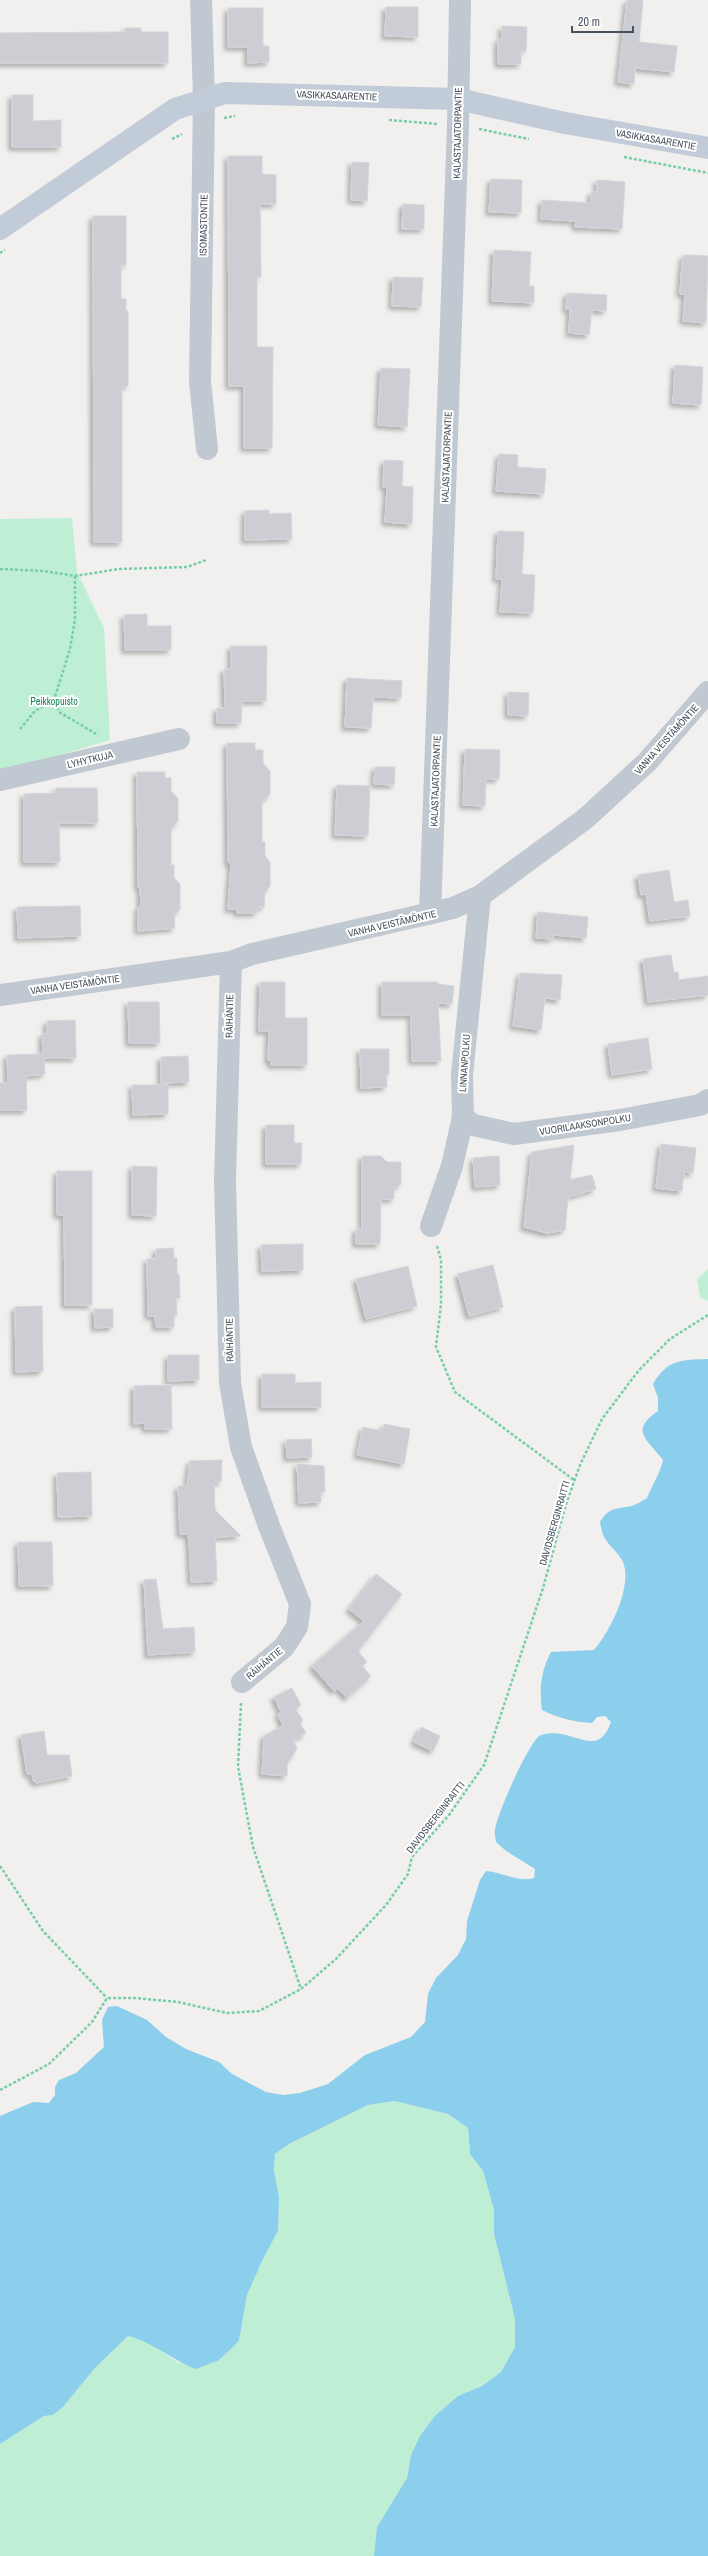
<svg xmlns="http://www.w3.org/2000/svg" width="708" height="2556" font-family="'Archivo Narrow',sans-serif">
  <style>
    .green { fill: #beefd5 }
    .water { fill: #8bcfec }
    .building { fill: #ccced4; stroke: #d3d5db; filter: url(#shadow) }
    .lines { fill: none; stroke-linecap: round; stroke-linejoin: round }
    .path { stroke: #76cdaa; stroke-width: 2.5; stroke-dasharray: 3 2; stroke-linecap: butt }
    .street { stroke: #c0c8d1; stroke-width: 22 }
    .secondary { stroke: #c2cbd8; stroke-width: 22 }
    .labels { text-anchor: middle; stroke-width: 4; stroke-linejoin: round; paint-order: stroke }
    .street-label { font-size: 10px; fill: #47515d; stroke: #fff }
    .park-label { font-size: 10px; fill: #177f54; stroke: #fff }
  </style>
  <defs>
    <filter id="shadow"><feDropShadow dx="-3.5" dy="3.5" stdDeviation="2" flood-color="#0004"/></filter>
  </defs>
  <rect width="100%" height="100%" fill="#f2efef"/>
  <!-- green -->
  <path class="green" d="M72 518 77 572 104 628 110 740 0 773V519Z
    M708 1269V1301L700 1297 697 1279Z
    M396 2101 448 2114 468 2128 470 2154 483 2171 494 2210V2234L515 2319V2347L501 2372 482 2386 458 2396 411 2455 407 2478 377 2527 374 2556H0V2444L44 2416 53 2415 63 2407 94 2369 128 2336 146 2341 179 2363 239 2342 247 2295 262 2261 278 2231 279 2197 274 2169 275 2154 289 2144 368 2105Z"/>
  <!-- water -->
  <path class="water" d="M708 1359V2556H374L377 2527 407 2478 411 2455 420 2436 435 2416 458 2396 482 2386 501 2372 515 2347V2319L494 2234V2210L483 2171 470 2154 468 2128 448 2114 395 2101 368 2105 289 2144 275 2154 274 2170 279 2197 278 2231 262 2261 247 2295 239 2341 219 2360 196 2369C172 2360 153 2342 128 2336L94 2369 63 2407 53 2415 44 2416 0 2444V2116L33 2102 49 2103 55 2095V2087L59 2080 76 2073 104 2047 102 2020 108 2007 117 2006 147 2020 166 2037 186 2049 219 2062 232 2074 266 2092 283 2095 300 2093 328 2084 365 2055 411 2037 425 2022 428 1994 436 1978 458 1955 466 1939 467 1921 480 1880 486 1871C503 1872 518 1883 534 1878L535 1869 505 1850 496 1842C496 1838 494 1834 495 1830 496 1816 530 1739 541 1735 572 1725 597 1762 611 1722L605 1716 597 1717 592 1723C575 1722 557 1718 542 1710 539 1690 541 1670 551 1652L594 1650C610 1632 633 1586 623 1562 619 1553 609 1546 604 1537 602 1533 601 1527 600 1522 609 1507 616 1509 632 1506 637 1504 642 1501 647 1498 652 1485 660 1474 663 1460 647 1439 629 1431 658 1411V1398L653 1384C668 1359 681 1360 708 1359Z"/>
  <!-- building -->
  <path class="building" d="M627 0H643L639 42 677 46 674 72 635 68 634 84 618 82Z
    M386 7H418V37L385 36Z
    M228 8H263V46H269V62L248 63V47H228Z
    M502 26 527 27 526 51H521V64H498V39H502Z
    M125 28H141V32H168V63H0V33L125 32Z
    M12 95H33V121L61 120V147H12Z
    M228 156H262V174L276 175V204H260L261 277H257V347H273L272 448H244V386H229Z
    M352 162 369 163 367 201 351 200Z
    M491 179 522 180 521 213 489 212Z
    M597 180 625 182 622 229 575 227 576 221 541 219 542 200 591 203V192H597Z
    M403 204 424 205V229H402Z
    M93 216H126V265H121V299H126V311H128V386H122V542H94Z
    M494 250 531 252 529 286H534V303L492 301Z
    M687 255 708 256 706 323 683 321 685 294H680L681 275 683 256Z
    M393 277 423 278 421 307 392 306Z
    M567 293 607 295 606 311 592 310 589 335 569 333 570 309H566Z
    M675 365 703 367 701 405 673 403Z
    M381 368 410 369 407 427 378 425Z
    M499 454 518 455 517 467 546 469 544 494 496 491Z
    M384 460 403 461 402 486 413 487 412 524 385 522 387 487H383Z
    M269 510V514L291 513 292 539 245 540V511Z
    M498 531 524 532 522 574 535 575 533 613 500 612 502 579H496Z
    M147 614V626H171V650H125L124 615Z
    M231 646H267L266 701H242L241 723H217V708H225L224 669H231Z
    M347 678 402 681 401 698 373 697 371 728 345 727Z
    M508 692 529 693 528 716 508 715Z
    M227 743H255V750H263V763L270 771V794L262 802V842H265V856L270 862V886L265 892 264 907H258L257 913H237V909H228L231 865 228 862Z
    M465 749 500 750 499 779H486L485 806 463 805Z
    M375 767H395L394 785 374 784Z
    M137 772H165V778H171V791L178 798V821L171 829V865H174V878L180 884V909L174 915 175 928 138 931V908L141 905 140 889 138 886Z
    M337 785 370 786 368 836 335 835Z
    M56 788H97L98 823H59L60 862H24V794L56 793Z
    M669 870 674 902 688 900 690 916 650 921 646 894 641 895 638 875Z
    M80 906 81 936 18 938 17 907Z
    M538 912 588 917 586 938 553 935V939L536 938Z
    M671 955 674 973 678 972 679 980 708 976V995L648 1002 643 959Z
    M520 973 562 975 560 1000 545 998 541 1030 513 1026Z
    M260 982H285V1018H307V1065H271V1060H268L269 1031H259Z
    M382 982H438V984L454 986 452 1004 438 1003 441 1061H412L411 1015H382Z
    M128 1002H159L160 1043H129Z
    M75 1020 76 1058H44L45 1074 26 1076 27 1110H0V1083H8L7 1055 43 1054 42 1034H47V1021Z
    M648 1038 652 1069 612 1075 608 1044Z
    M360 1049H389V1075H386L387 1087 361 1088Z
    M188 1056 189 1082 161 1083V1057Z
    M132 1085H168V1114L133 1115Z
    M266 1125H294V1143H302L301 1164H266Z
    M661 1144 696 1148 693 1173 684 1172 682 1191 656 1188Z
    M574 1145 570 1180 592 1175 596 1189 568 1197 565 1230 547 1233 524 1227 532 1152Z
    M362 1156H381L387 1162H401V1184L394 1188V1199H381L380 1244H356V1229H362Z
    M499 1156 500 1185 475 1187 473 1158Z
    M132 1166 157 1167 156 1216 132 1215Z
    M57 1171H92V1305H65L64 1215H57Z
    M303 1244V1270L262 1271 261 1245Z
    M173 1248 174 1258H177V1274H179L180 1298H176L177 1315H174V1327H156L155 1316H148L147 1259H156V1249Z
    M493 1265 503 1307 469 1316 458 1274Z
    M408 1266 417 1306 366 1319 356 1279Z
    M42 1306 43 1371 16 1372 15 1307Z
    M94 1309H113V1327L95 1328Z
    M168 1355H199V1380L168 1381Z
    M262 1374H295V1383L321 1382V1407H262Z
    M171 1385 172 1429H145V1423L134 1424V1386Z
    M384 1424 410 1429 404 1464 357 1455 363 1427 382 1431Z
    M311 1439 312 1457 287 1458 286 1440Z
    M222 1460 221 1482H214L215 1510 241 1536 218 1537 215 1539 217 1581 191 1582 189 1540 187 1534H180L178 1486H187L190 1461Z
    M297 1464 324 1466 325 1491 321 1492V1502L299 1503Z
    M91 1472 92 1516 58 1517 57 1473Z
    M18 1542H52L53 1586H19Z
    M376 1574 402 1594 358 1651 367 1662 362 1666 371 1676 347 1698 338 1688 334 1691 312 1666 364 1621 349 1609Z
    M156 1579 163 1629 194 1627 195 1652 148 1655 144 1580Z
    M292 1688 301 1705 295 1709 303 1720 300 1723 306 1733 293 1740 297 1749 287 1764V1776L262 1774 264 1736 283 1726 278 1714 281 1712 274 1697Z
    M421 1727 440 1736 433 1751 414 1742Z
    M44 1731 47 1755H69L72 1776 36 1783V1781H33L32 1774H27L21 1735Z"/>
  <g class="lines">
    <!-- path -->
    <path class="path" d="M224 118 235 116
      M389 120 438 124
      M479 129 529 139
      M172 139 182 134
      M624 157 708 173
      M0 253 5 250
      M0 569 44 571 75 576 119 569 187 567 206 560
      M75 576V619L70 649 54 700 59 712 98 735
      M20 729 35 711 54 700
      M437 1246 441 1260V1304L436 1347 455 1392 574 1480
      M241 1703 238 1767 253 1847 301 1989
      M0 1866 43 1931 107 1998
      M0 2090 49 2064 92 2022 107 1998H135L178 2002 227 2013 259 2011 301 1989 336 1959 386 1905 408 1874 412 1857 449 1815 484 1765 543 1588 566 1504 580 1465 602 1419 639 1370 670 1339 708 1315"/>
    <!-- street -->
    <path class="street" d="M201 0 204 99 200 382 207 449
      M0 780 179 739
      M430 914 458 125 460 0
      M231 962 225 1181 230 1383 241 1447 269 1526 300 1604 297 1627 284 1647 242 1682
      M0 995 231 962 252 954 453 908 480 896 585 819 647 762 708 692
      M463 1117 473 1125 514 1134 620 1120 700 1105 708 1100
      M431 1226 452 1166 463 1117 462 1075 480 896"/>
    <!-- secondary -->
    <path class="secondary" d="M0 229 175 109 225 93 458 99 565 123 708 148"/>
  </g>
  <g class="labels">
    <!-- street labels -->
    <g class="street-label">
      <text transform="translate(337 95) rotate(2)" y="4">VASIKKASAARENTIE</text>
      <text transform="translate(457 133) rotate(-89)" y="4">KALASTAJATORPANTIE</text>
      <text transform="translate(656 139) rotate(10)" y="4">VASIKKASAARENTIE</text>
      <text transform="translate(203 225) rotate(-89)" y="4">ISOMASTONTIE</text>
      <text transform="translate(446 457) rotate(-88)" y="4">KALASTAJATORPANTIE</text>
      <text transform="translate(666 739) rotate(-48)" y="4">VANHA VEISTÄMÖNTIE</text>
      <text transform="translate(90 759) rotate(-13)" y="4">LYHYTKUJA</text>
      <text transform="translate(435 781) rotate(-88)" y="4">KALASTAJATORPANTIE</text>
      <text transform="translate(392 923) rotate(-13)" y="4">VANHA VEISTÄMÖNTIE</text>
      <text transform="translate(75 984) rotate(-8)" y="4">VANHA VEISTÄMÖNTIE</text>
      <text transform="translate(229 1016) rotate(-89)" y="4">RÄIHÄNTIE</text>
      <text transform="translate(464 1063) rotate(-86)" y="4">LINNANPOLKU</text>
      <text transform="translate(585 1124) rotate(-9)" y="4">VUORILAAKSONPOLKU</text>
      <text transform="translate(229 1340) rotate(-91)" y="4">RÄIHÄNTIE</text>
      <text transform="translate(554 1523) rotate(-74)" y="4">DAVIDSBERGINRAITTI</text>
      <text transform="translate(264 1663) rotate(-40)" y="4">RÄIHÄNTIE</text>
      <text transform="translate(435 1817) rotate(-52)" y="4">DAVIDSBERGINRAITTI</text>
    </g>
    <!-- park labels -->
    <g class="park-label">
      <text x="54" y="705">Peikkopuisto</text>
    </g>
  </g>
  <!-- scale -->
  <path d="M572 26v6h61v-6" fill="none" stroke="#47515d" stroke-width="2"/>
  <text x="578" y="26" font-size="12" fill="#47515d" stroke="#ffffff" stroke-width="3" paint-order="stroke">20 m</text>
</svg>
